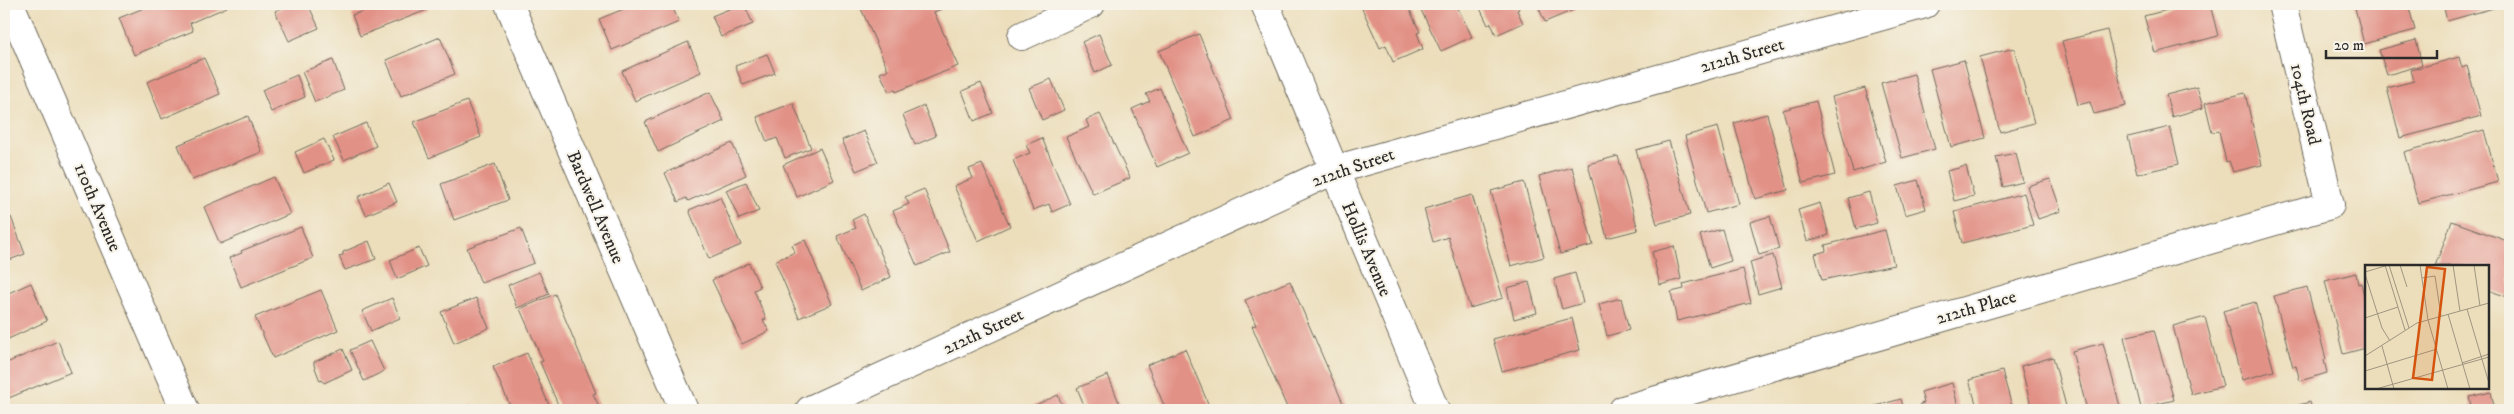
<svg xmlns="http://www.w3.org/2000/svg" width="2514" height="414" font-family="'IM FELL DW Pica',serif">
  <style>
    .building { fill: #e29186 }
    .lines { fill: none; stroke-linecap: round; stroke-linejoin: round }
    .minor-casing { stroke: #6f6a5d; stroke-width: 30 }
    .minor { stroke: #fff; stroke-width: 28 }
    .labels { text-anchor: middle; stroke-width: 4; stroke-linejoin: round; paint-order: stroke }
    .street-label { font-size: 18px; fill: #2b2b2b; stroke: #f7f3e8 }
    .inset-road { fill: none; stroke: #9f9681; stroke-width: 1 }
    .view { fill: #d5540f; fill-opacity: 0.15; stroke: #d5540f; stroke-width: 2.5 }
    .inset-edge { fill: none; stroke: #2b2b2b; stroke-width: 2.5 }
  </style>
  <rect width="100%" height="100%" fill="#f7f3e8"/>
  <filter id="ink" filterUnits="userSpaceOnUse"><feTurbulence type="fractalNoise" baseFrequency=".02" numOctaves="2"/><feDisplacementMap in="SourceGraphic" scale="10" xChannelSelector="R" yChannelSelector="G"/><feConvolveMatrix kernelMatrix="1 2 1 2 8 2 1 2 1" color-interpolation-filters="sRGB"/></filter>
  <filter id="wash" filterUnits="userSpaceOnUse"><feTurbulence type="fractalNoise" baseFrequency=".0096" numOctaves="4" result="noise"/><feDisplacementMap in="SourceGraphic" scale="20" xChannelSelector="R" yChannelSelector="G"/><feGaussianBlur stdDeviation="1.12" result="paint"/><feColorMatrix in="noise" values="0 0 0 0 0 0 0 0 0 0 0 0 0 0 0 0 0 1.4 0 .05"/><feComposite in="paint" operator="in"/></filter>
  <g filter="url(#wash)">
    <rect width="100%" height="100%" fill="#ecdebb"/>
    <g id="blocks">
      <!-- building -->
      <path class="building" d="M154 4H225L227 7 190 23 193 31 134 55 119 18Z
        M292 4H308L319 28 289 41 275 11Z
        M361 4H425L427 10 360 36 352 15 364 11Z
        M636 4H671L679 22 612 50 599 19Z
        M741 4H744L753 24 721 37 712 16Z
        M859 4H954L934 12 958 66 896 92 895 89 889 92 880 73 888 70Z
        M1360 4H1407L1420 32 1417 33 1423 49 1393 62 1386 45 1380 48Z
        M1418 4H1456L1472 37 1441 51Z
        M1478 4H1517L1519 9 1517 10 1523 23 1496 35 1491 23 1488 25Z
        M1537 4H1574L1576 9 1545 22Z
        M2190 4H2210L2218 36 2155 53 2144 16Z
        M2354 4H2408L2415 30 2364 44Z
        M2443 4H2497V7L2447 21Z
        M2107 30 2126 106 2094 114 2090 102 2078 105 2062 41Z
        M1099 34 1112 65 1095 73 1082 42Z
        M1199 34 1234 120 1195 137 1159 51Z
        M440 37 455 74 401 96 386 60Z
        M2416 40 2422 65 2387 75 2379 50Z
        M688 42 701 72 635 101 622 71Z
        M2014 48 2034 123 2000 132 1980 57Z
        M767 54 775 73 743 85 735 66Z
        M2459 57 2462 68 2467 66 2481 116 2400 138 2387 88 2414 81 2411 70Z
        M204 58 220 94 162 119 147 82Z
        M333 60 344 90 315 102 302 72Z
        M1964 60 1985 138 1951 147 1930 69Z
        M1914 74 1935 149 1902 158 1881 83Z
        M297 75 305 97 271 112 262 90Z
        M1051 79 1064 110 1042 120 1029 88Z
        M981 83 993 113 974 121 962 91Z
        M2197 87 2203 108 2172 117 2166 95Z
        M1160 88 1188 153 1157 167 1132 109 1150 101 1146 94Z
        M1865 88 1886 162 1853 172 1832 97Z
        M710 92 724 121 658 152 645 122Z
        M2245 93 2262 165 2233 172 2229 161 2226 162 2219 131 2212 132 2205 103Z
        M467 101 481 137 429 158 414 122Z
        M1816 101 1835 175 1803 183 1783 110Z
        M793 103 811 148 785 158 777 138 767 142 757 117Z
        M924 106 936 136 915 145 903 115Z
        M1100 114 1130 178 1093 194 1066 137 1089 127 1086 120Z
        M1767 114 1788 190 1755 199 1734 123Z
        M248 116 262 152 192 180 178 145Z
        M366 123 376 146 344 160 333 137Z
        M1718 127 1739 204 1706 213 1685 136Z
        M2170 127 2179 164 2137 174 2128 137Z
        M2484 130 2498 182 2418 203 2404 152Z
        M864 131 878 162 856 171 842 140Z
        M1042 138 1070 204 1052 212 1049 204 1033 210 1013 160 1030 153 1026 145Z
        M324 139 334 160 304 173 295 152Z
        M1669 141 1690 215 1657 224 1636 150Z
        M732 143 746 175 688 201 686 198 678 202 665 173Z
        M820 148 834 180 797 197 783 165Z
        M2016 153 2023 182 2003 187 1996 157Z
        M1618 156 1638 230 1607 238 1588 164Z
        M495 164 508 200 454 220 441 184Z
        M982 164 1010 226 978 241 954 186 973 178 969 169Z
        M1966 166 1974 196 1954 201 1947 171Z
        M1572 167 1593 245 1560 254 1539 176Z
        M274 177 290 214 220 244 204 207Z
        M2050 179 2061 211 2038 219 2027 186Z
        M1918 180 1926 209 1905 215 1897 186Z
        M746 182 759 211 739 219 726 190Z
        M1524 182 1544 257 1511 266 1491 191Z
        M389 183 397 202 366 215 358 197Z
        M924 189 950 252 917 266 893 211 909 204 905 197Z
        M1869 192 1877 223 1856 229 1848 198Z
        M2024 193 2033 225 1962 243 1954 212Z
        M1472 195 1503 298 1470 308 1448 237 1433 242 1424 209Z
        M720 197 741 245 709 259 689 210Z
        M1820 203 1829 235 1807 241 1798 210Z
        M864 214 891 277 861 291 837 236 856 228 852 220Z
        M1770 216 1779 249 1759 255 1750 222Z
        M11 217 25 254 4 262V220Z
        M2452 221 2510 242V298L2488 290V266H2435Z
        M301 227 313 258 241 287 229 258 242 253 241 251Z
        M521 228 534 263 481 283 467 248Z
        M1722 229 1731 261 1710 268 1700 235Z
        M1885 230 1894 265 1822 280 1815 254 1826 251 1825 245Z
        M805 240 832 304 799 318 775 261 795 252 792 245Z
        M369 241 376 259 345 270 339 256 343 255V252Z
        M1674 246 1681 279 1660 285 1652 252Z
        M419 248 427 266 397 279 390 260Z
        M1773 255 1782 287 1758 294 1750 262Z
        M749 263 760 287 754 290 766 319 763 320 769 331 742 344 712 280Z
        M1743 269 1751 303 1677 321 1671 292 1684 289 1683 284Z
        M539 272 549 294 517 308 508 285Z
        M1575 273 1583 303 1562 309 1554 279Z
        M2356 273 2358 284 2361 283 2366 304V348L2343 354 2325 281Z
        M1290 281 1325 362 1346 410H1288L1252 326 1256 325 1245 300Z
        M1529 282 1537 313 1514 319 1507 288Z
        M31 283 47 321 4 341V295Z
        M2307 287 2326 359 2324 360 2327 373 2300 381 2296 366 2293 367 2274 296Z
        M321 290 338 330 273 358 255 317Z
        M555 294 596 393 593 394 599 406 588 410H563L561 407H559L540 362 543 361 520 309Z
        M392 298 400 318 371 331 362 311Z
        M476 298 489 328 454 343 441 312Z
        M1621 298 1629 330 1607 336 1599 304Z
        M2255 302 2274 371 2242 380 2223 311Z
        M2205 317 2223 386 2191 394 2173 326Z
        M1572 318 1580 350 1502 371 1493 339Z
        M2154 330 2174 400 2141 408 2124 337Z
        M58 341 71 372 4 400V364Z
        M370 341 384 371 364 381 350 350Z
        M2103 343 2121 410H2087L2072 351Z
        M343 349 352 370 324 383 322 380 320 381 314 365V362Z
        M1185 349 1210 408 1205 410H1166L1147 365Z
        M527 353 551 410H512L493 367Z
        M2053 357 2067 410H2032L2021 366Z
        M2002 371 2013 410H1978L1969 380Z
        M1108 375 1122 410H1086L1077 388Z
        M1952 383 1959 410H1922L1920 404 1924 403 1921 392Z
        M2491 392 2495 410H2472L2469 397Z
        M1058 395 1064 410H1033L1031 407Z
        M1901 399 1904 410H1869L1868 408Z
        M2310 402 2312 410H2292L2291 407Z
        M472 405 475 410H460Z"/>
    </g>
  </g>
  <g filter="url(#ink)">
    <use href="#blocks" fill-opacity="0" stroke="#6f6a5d" stroke-width="1"/>
    <g class="lines">
      <!-- minor casing -->
      <g class="minor-casing">
        <path id="minor" d="M10 4 185 410
          M509 4 684 410
          M1265 4 1435 410
          M1022 36 1091 4
          M810 410 1334 170 1925 4
          M1623 410 2330 205 2282 4"/>
      </g>
      <!-- minor -->
      <use href="#minor" class="minor"/>
    </g>
  </g>
  <g class="labels">
    <!-- street labels -->
    <g class="street-label">
      <text transform="translate(1742 55) rotate(-16)" y="6">212th Street</text>
      <text transform="translate(2306 104) rotate(77)" y="6">104th Road</text>
      <text transform="translate(1353 167) rotate(-19)" y="6">212th Street</text>
      <text transform="translate(98 207) rotate(67)" y="6">110th Avenue</text>
      <text transform="translate(596 207) rotate(67)" y="6">Bardwell Avenue</text>
      <text transform="translate(1367 249) rotate(67)" y="6">Hollis Avenue</text>
      <text transform="translate(1976 307) rotate(-16)" y="6">212th Place</text>
      <text transform="translate(983 331) rotate(-25)" y="6">212th Street</text>
    </g>
  </g>
  <!-- overview -->
  <g transform="translate(2365 265)">
    <rect width="124" height="124" fill="#ecdebb"/>
    <path class="inset-road" d="M20 0 40 65M24 0 44 63M35 0 42 22M55 0 63 55 83 124M88 0 95 46M109 0 115 41M0 7 20 1M0 9 17 63 25 76M57 13 70 11 76 51M102 44 124 118M83 49 105 124M0 53 33 42M17 81 29 124M0 91 52 58 124 38M97 98 124 89M0 106 72 84M11 124 124 92"/>
    <path class="view" d="M62 2 80 4 67 115 48 113Z"/>
    <rect width="124" height="124" class="inset-edge"/>
  </g>
  <!-- margin -->
  <rect width="2514" height="414" fill="none" stroke="#f7f3e8" stroke-width="20"/>
  <!-- scale -->
  <path d="M2326 50v8h111v-8" fill="none" stroke="#2b2b2b" stroke-width="2.5"/>
  <text x="2334" y="50" font-size="15" fill="#2b2b2b" stroke="#f7f3e8" stroke-width="4" paint-order="stroke">20 m</text>
</svg>
